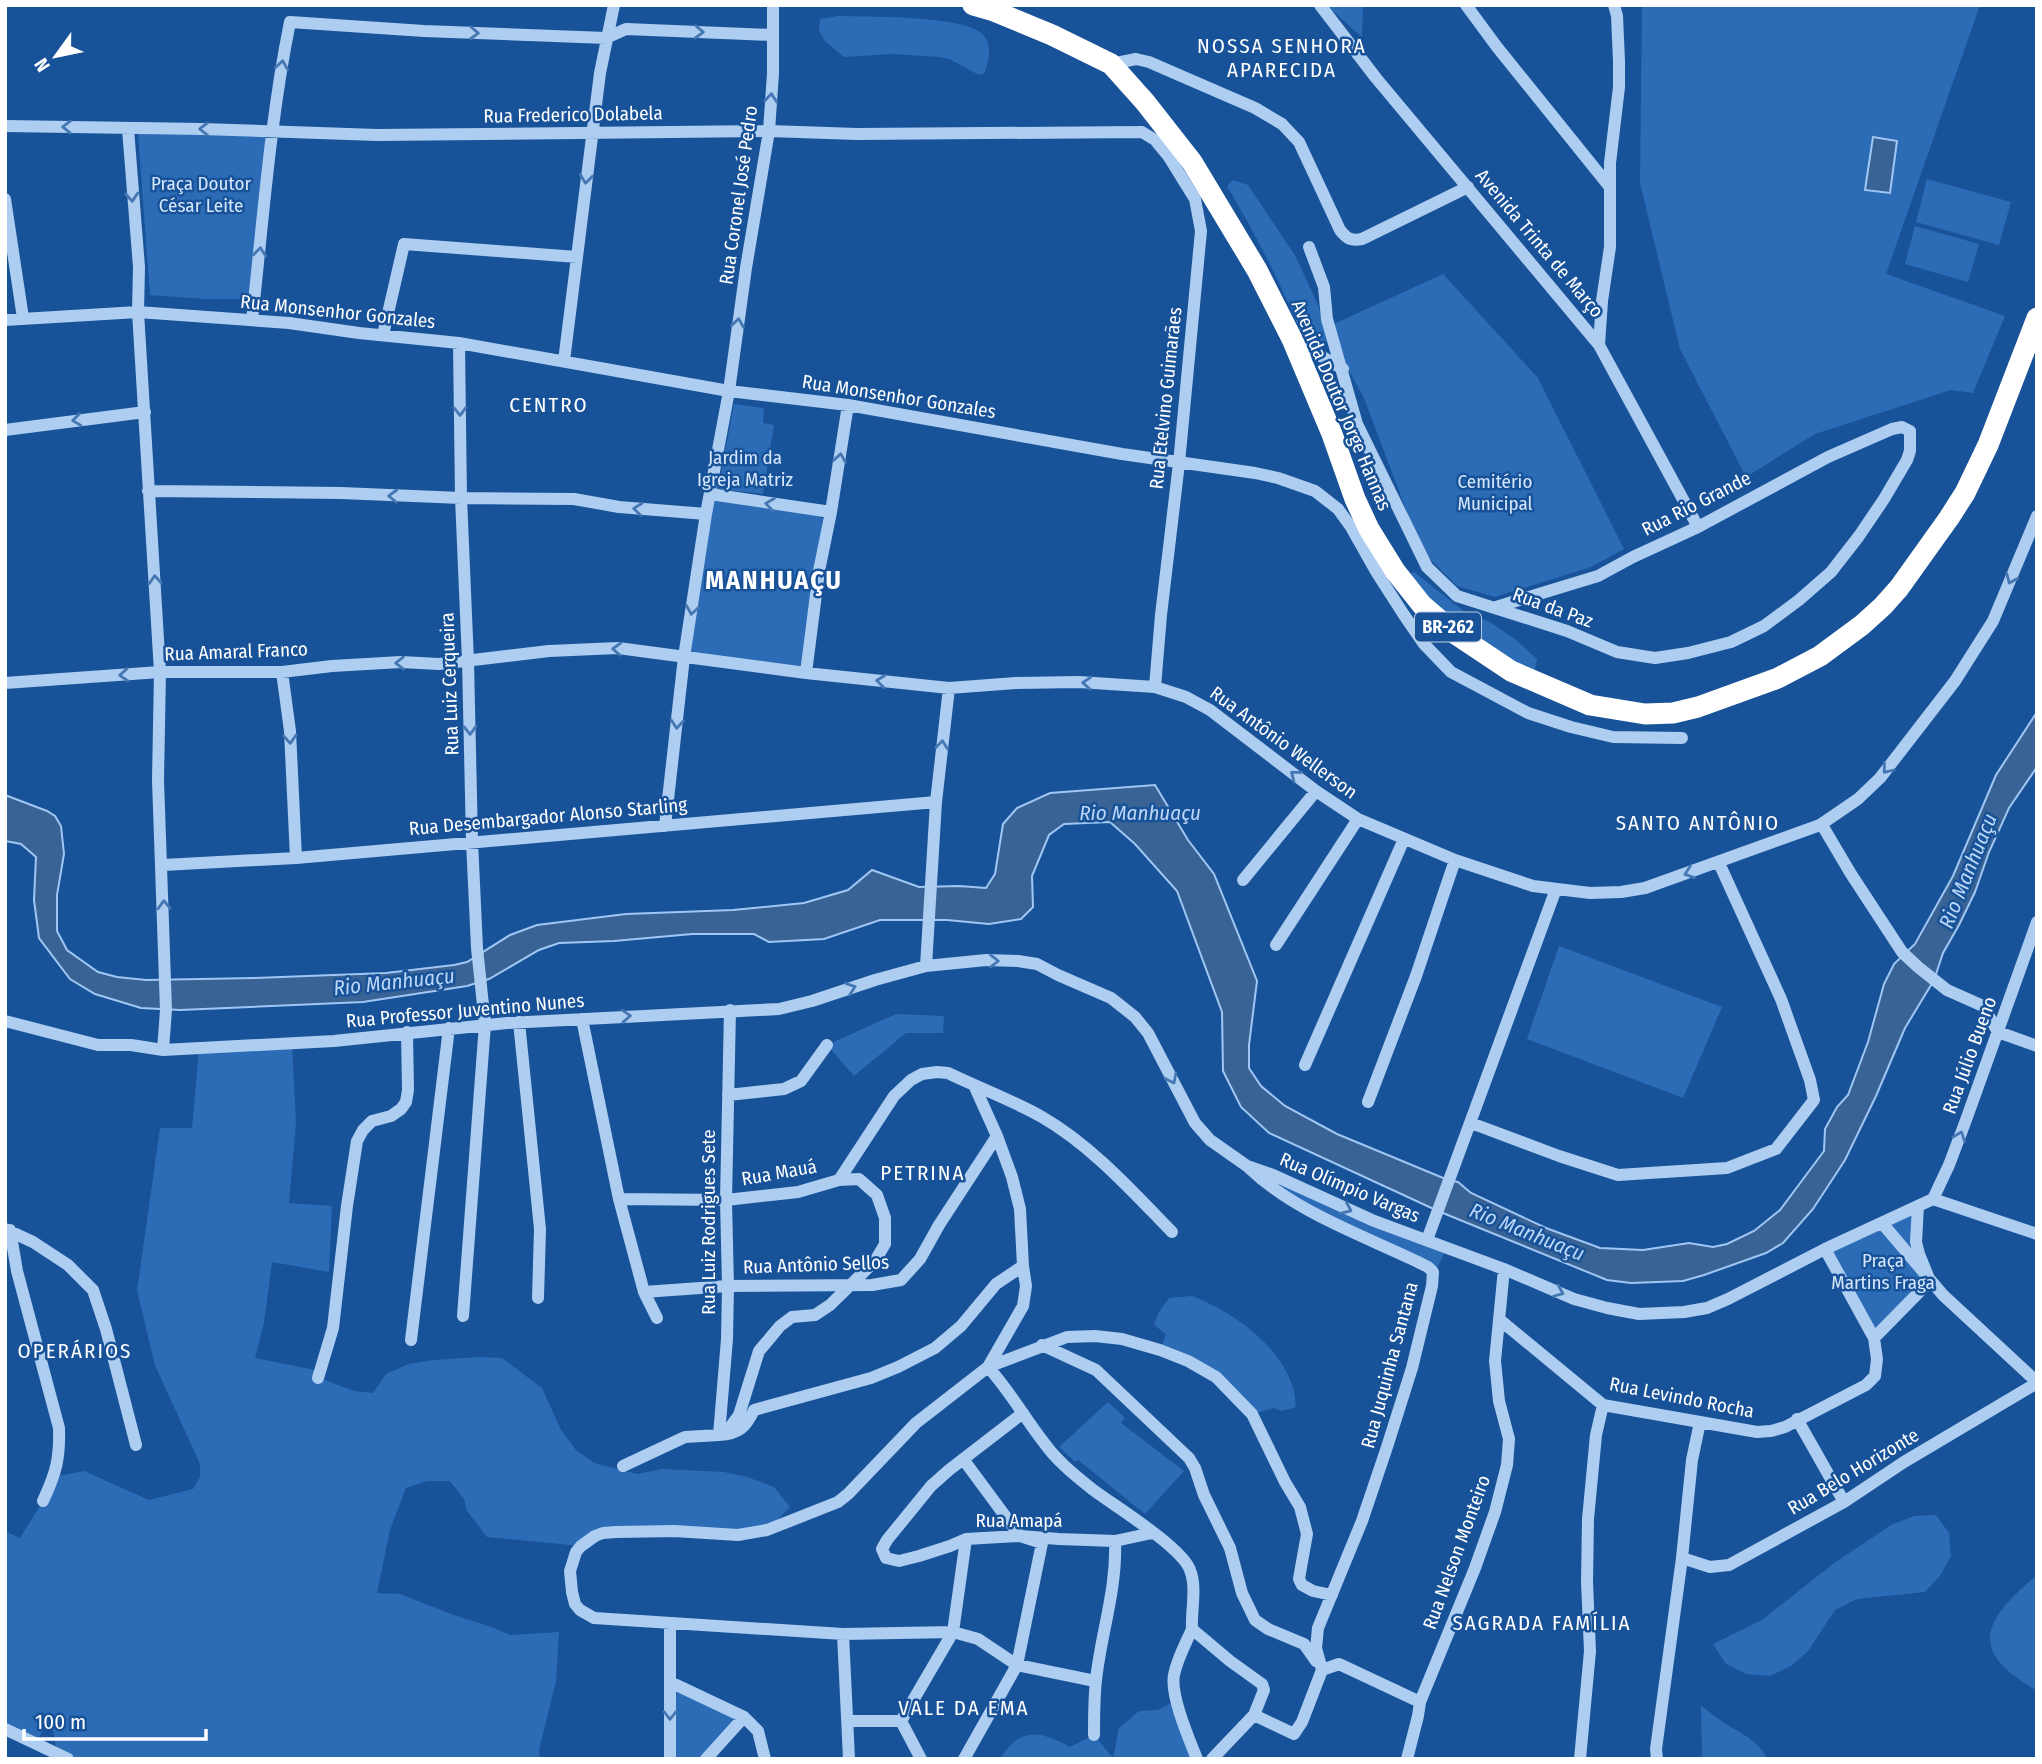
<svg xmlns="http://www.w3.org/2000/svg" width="2042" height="1764" font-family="'Fira Sans Condensed',sans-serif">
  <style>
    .green { fill: #2c6cb6 }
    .water { fill: #396295; stroke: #a0c7f3; stroke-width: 2 }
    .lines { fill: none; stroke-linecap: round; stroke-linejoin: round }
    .minor { stroke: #adcdf1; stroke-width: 12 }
    .highway { stroke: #fff; stroke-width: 21 }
    .oneway { stroke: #4577b3 }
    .labels { text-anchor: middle; stroke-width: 5; stroke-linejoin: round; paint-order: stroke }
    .shield { fill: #185299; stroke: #bacbe0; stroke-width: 2 }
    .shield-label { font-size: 18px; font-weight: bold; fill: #fff }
    .street-label { font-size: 19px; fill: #fff; stroke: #185299 }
    .park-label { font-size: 19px; fill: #d5e7fc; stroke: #185299 }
    .neighbourhood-label { font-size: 21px; letter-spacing: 2px; fill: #fff; stroke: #185299 }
    .water-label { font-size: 21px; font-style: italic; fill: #bad7f8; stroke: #185299 }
    .district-label { font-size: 26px; font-weight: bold; letter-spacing: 2px; fill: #fff; stroke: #185299 }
  </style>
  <rect width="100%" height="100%" fill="#185299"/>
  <!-- green -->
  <path class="green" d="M1326 5H1363L1362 37Z
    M1642 5H1980L1886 274 2005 316 1973 393 1951 390 1815 434 1746 477 1680 349 1640 183Z
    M838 16C868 17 962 15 982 34 993 44 989 62 984 74L979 75 949 59 938 57 892 54 844 57 825 41 819 31 820 19Z
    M138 134 266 135 249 299H204L150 295Z
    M1927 179 2011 202 1999 245 1916 222Z
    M1233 180 1248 185 1296 257 1318 305 1328 341 1323 345 1302 339C1297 320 1287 302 1279 283 1263 250 1246 218 1227 186Z
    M1915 226 1979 244 1968 282 1905 264Z
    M1443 274 1538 378 1624 549 1591 567 1495 597 1457 586 1429 558 1411 523 1364 398 1349 371 1334 324Z
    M734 404 764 408 763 423 774 425 763 494 718 489Z
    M710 498 813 514 829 521 806 673 684 657Z
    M1414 572 1465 612 1490 622 1516 640 1537 659 1535 669 1529 671 1436 609 1408 575Z
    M1559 946 1722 1007 1683 1098 1527 1039Z
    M896 1014 944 1016 943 1033H906L854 1076 827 1045Z
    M292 1044 296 1123 289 1203 332 1206 329 1272 272 1262 264 1323 255 1358 320 1371 319 1378 354 1391 373 1393 386 1374 409 1364 433 1360 480 1357 502 1358 542 1388 561 1430 576 1450 594 1463 637 1474 662 1469 724 1472 747 1477 774 1487 790 1507 767 1530 616 1532 581 1546 487 1537 467 1511 464 1499 450 1481H427L406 1488 390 1530 377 1593 400 1594 451 1614 494 1628 510 1635 559 1632 556 1681 539 1750 540 1759H68L57 1753 51 1720 31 1748 5 1724V1531L20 1538 43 1501 54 1477 84 1471 149 1500 193 1489 200 1477V1464L155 1365 137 1291 160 1128H192L199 1048Z
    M1273 1175 1447 1247 1433 1277V1272L1279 1194Z
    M1918 1206 1916 1242 1930 1281 1874 1338 1825 1249Z
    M1192 1296C1231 1311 1278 1343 1292 1385 1295 1392 1295 1400 1296 1407L1282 1411 1274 1408 1252 1414 1216 1377 1160 1350 1166 1334 1154 1325 1159 1312 1169 1298Z
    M1108 1402 1125 1418 1121 1423 1184 1471 1145 1514 1078 1460 1075 1462 1059 1447Z
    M1936 1515 1949 1533 1951 1556 1940 1576 1925 1592 1857 1599 1835 1610 1808 1651 1791 1666 1770 1676 1746 1674 1726 1664 1713 1644 1762 1620 1834 1563 1891 1525 1914 1516Z
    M2037 1575V1690H2036C1966 1650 1984 1620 2037 1575Z
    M670 1682 744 1717 706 1759H670Z
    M1177 1700 1197 1759H1000C1019 1727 1040 1730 1070 1747L1094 1735 1113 1758 1119 1728 1139 1711 1158 1710Z
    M1701 1706C1710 1712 1719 1720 1729 1726 1744 1735 1759 1741 1767 1759H1702Z"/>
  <!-- water -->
  <path class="water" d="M1873 137 1897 141 1890 193 1865 190Z
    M2037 712V767L2009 808 1989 852 1975 892 1959 925 1943 953 1934 980 1905 1028 1876 1096 1845 1160 1813 1209 1783 1243 1766 1253 1704 1275 1683 1281 1631 1283 1607 1280 1438 1211 1269 1133 1241 1107 1223 1071 1222 1012 1177 891 1135 844 1110 822 1064 824 1049 835 1032 876 1033 907 1021 919 989 924 947 920H880L824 939 769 942 754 934H692L614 941 559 943 539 950 489 979 467 986 363 1002 180 1010 141 1008 95 994 70 979 39 938 34 900 36 857 21 844 5 841V795L47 811 55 816 61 826 64 854 57 895V931L67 950 98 972 117 977 146 980 255 978 386 973 454 965 467 962 510 935 537 925 626 914 733 910 804 903 848 890 872 870 919 887 959 886 986 888 995 874 1003 824 1017 808 1050 793 1155 785 1188 840 1214 874 1257 981 1249 1045V1068L1261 1086 1285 1106 1337 1134 1448 1180 1458 1182 1471 1193 1546 1228 1600 1248 1643 1250 1689 1243 1713 1247 1727 1244 1754 1231 1780 1210 1824 1151 1825 1129 1837 1107 1848 1095 1868 1042 1884 984 1894 964 1915 944 1953 876 1996 775Z"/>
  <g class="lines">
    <!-- minor -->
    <path class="minor" d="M1320 5 1376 78 1599 345 1698 527
      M1466 5 1497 47 1609 186
      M1111 64 1136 59 1149 62 1255 108 1282 124 1299 142 1340 230C1347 239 1351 241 1362 239L1468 187
      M5 126 202 129 377 135 769 131 857 134 1142 132 1155 140 1169 157 1195 199 1201 231 1179 463 1161 615 1155 687
      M128 129 139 267 138 312 160 672 158 780 166 1010 163 1050
      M5 199 23 318
      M1309 247 1324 287 1327 319 1357 424 1427 567 1457 596 1567 631 1617 652 1655 658 1688 653 1731 642 1764 626 1799 600 1831 572 1859 536 1884 499 1907 460 1910 451V431L1902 427 1892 429 1828 457 1698 527 1633 557 1598 576 1496 607
      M5 320 138 312 289 323 359 333 459 343 729 391 848 405 1122 454 1255 473 1278 478 1315 491 1338 509 1351 527 1377 573 1404 615 1424 644 1451 672 1528 713 1571 727 1613 737 1682 738
      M252 320C263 221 270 120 290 22L424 31 606 38 626 29 773 35
      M383 335 404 244 577 257
      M1295 341 1343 369
      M459 343 461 498 468 661 472 841 477 948 485 1024 463 1316
      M1599 345 1602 301 1610 247V163L1619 87V61L1617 16 1614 5
      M564 361 600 73 614 5
      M5 430 145 412
      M148 491 341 493 461 498 574 499 619 507 706 514
      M710 494 831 512
      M282 672 290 731 296 858
      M806 673 819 571 831 512 848 405
      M5 683 160 672H282L332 666 401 662 439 664 549 651 618 648 806 673 949 688 1016 683 1079 682 1155 687 1186 697 1210 710 1316 791 1358 819 1455 860 1533 886 1590 893 1621 892 1645 888 1820 825 1858 799 1880 778 1955 681 1993 621 2037 516
      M1822 825 1851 874 1902 952 1918 967 1947 990 1983 1006 1998 1032 2037 1046
      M665 826 684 657 706 514 729 391 746 268 769 131 773 73V5
      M163 865 296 858 936 802
      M1243 880 1316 791
      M1276 945 1358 819
      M926 966 936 802 949 688
      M730 1010 726 1200 728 1286 727 1339 719 1435C739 1434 746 1427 754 1410L871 1378 898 1367 935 1348 961 1326 996 1284 1023 1266
      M582 1019 619 1199 644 1292 657 1318
      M5 1021 98 1045H131L163 1050 334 1041 507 1023 779 1009 812 1001 875 980 926 966 986 960 1018 961 1037 964 1058 975 1111 998 1135 1017 1148 1033 1195 1123 1210 1140 1247 1166 1273 1175 1372 1220 1504 1269 1574 1299 1607 1308 1639 1314 1684 1312 1707 1308 1728 1299 1825 1249 1933 1199
      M519 1022 540 1229 538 1298
      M1305 1065 1404 839
      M974 1085 997 1136 1012 1177 1020 1209 1023 1266 1026 1286 1023 1306 988 1367 916 1423 848 1494 838 1502 767 1530 738 1535 674 1531 616 1532 603 1533 595 1536 581 1546 576 1552 570 1571 572 1592 575 1604 580 1610 594 1618 843 1634 953 1632 978 1639 1017 1665 1095 1681
      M728 1095 784 1089 801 1081 827 1045
      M1368 1102 1416 976 1455 860
      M1471 1123 1559 1156 1618 1175 1727 1168 1776 1149 1814 1100 1810 1080 1781 999 1719 863
      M1249 1168C1295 1212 1362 1235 1418 1262L1428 1267 1433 1272 1432 1286 1412 1368 1387 1447 1362 1521 1318 1628 1316 1648 1322 1670
      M619 1199 726 1200 798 1192 839 1180 894 1096 911 1080 922 1074 937 1072 948 1073C979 1088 1012 1100 1042 1117 1092 1146 1132 1191 1172 1232
      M1933 1199 1949 1165 1966 1120 2037 922
      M1933 1199 2037 1234
      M1882 1223 1943 1295 2037 1382
      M5 1229 33 1242 68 1265 93 1290 106 1329 136 1445
      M10 1230 17 1271 59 1428C60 1459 56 1473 43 1501
      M1427 1240 1556 889
      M644 1292 728 1286 872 1285 901 1280 920 1259 939 1225 997 1136
      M1500 1320 1603 1405 1757 1432 1771 1431 1785 1427 1866 1385 1875 1376 1877 1359 1874 1338 1825 1249
      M1874 1338 1930 1281 1919 1254 1916 1242 1918 1206
      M411 1340 449 1028
      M1042 1345 1096 1370 1189 1458 1195 1468 1204 1495 1230 1548 1242 1593 1255 1620 1268 1629 1304 1644 1316 1661
      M318 1378 333 1328 347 1206 357 1141 363 1130 372 1121 391 1116 401 1109 406 1102 408 1090 407 1032
      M1023 1413 949 1470 931 1486 887 1540 882 1549 886 1558 899 1561 919 1556 950 1546 966 1539 1020 1536 1059 1539 1115 1541 1152 1533
      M1797 1419 1844 1502
      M963 1459 1020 1536 1042 1543 1017 1665 964 1759
      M623 1466 685 1437 719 1435 728 1430 739 1415 759 1351 770 1338 780 1326 792 1317 815 1315 830 1305 875 1261 885 1244V1218L877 1195 859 1179 839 1180
      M1682 1558 1710 1567 1729 1565 1844 1502 1904 1462 2037 1383
      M1192 1629C1186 1643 1177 1659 1174 1675 1170 1695 1189 1739 1197 1759
      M843 1634 849 1759
      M1322 1670 1302 1722 1294 1734 1254 1715 1264 1690 1262 1684 1230 1661 1192 1629C1191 1610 1197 1587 1190 1570 1182 1547 1113 1505 1092 1489 1076 1476 1057 1461 1045 1444 1025 1419 1010 1391 988 1367L1067 1337 1095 1336 1122 1339 1160 1350 1188 1361 1216 1377 1252 1414 1285 1482 1300 1507 1307 1534 1300 1573 1299 1579 1302 1585 1313 1591 1332 1595
      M1322 1670 1339 1664 1420 1702
      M670 1682 744 1717 758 1731 765 1759
      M847 1721H901L921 1759
      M901 1721 953 1632 966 1539
      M5 1729 68 1759
      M1094 1735C1094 1717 1094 1698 1096 1680 1101 1633 1117 1590 1115 1541
      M670 1759V1623
      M706 1759 744 1717
      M1212 1759 1254 1715
      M1407 1759 1418 1716 1420 1702 1475 1568 1495 1512 1507 1465 1509 1439 1499 1401 1495 1361 1504 1269
      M1580 1759 1590 1651 1587 1582 1588 1519 1596 1435 1603 1405
      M1657 1759 1656 1749 1682 1558 1692 1460 1700 1422"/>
    <!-- highway -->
    <path class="highway" d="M973 5 994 11 1052 35 1111 64 1145 102 1192 162 1257 270 1292 339 1332 434 1355 499 1369 529 1395 571 1422 605 1457 635 1511 671 1590 705 1645 714 1673 713 1698 707 1778 678 1820 656 1862 625 1883 606 1899 588 1949 518 1965 493 1988 445 2037 318"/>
  </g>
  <!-- one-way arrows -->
  <defs><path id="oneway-chevron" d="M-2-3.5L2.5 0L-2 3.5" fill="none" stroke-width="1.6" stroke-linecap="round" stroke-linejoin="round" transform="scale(1.75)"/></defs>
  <g class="oneway">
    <use href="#oneway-chevron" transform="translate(699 32) rotate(2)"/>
    <use href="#oneway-chevron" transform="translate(474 33) rotate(2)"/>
    <use href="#oneway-chevron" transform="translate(282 65) rotate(-81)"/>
    <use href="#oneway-chevron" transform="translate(771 98) rotate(-85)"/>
    <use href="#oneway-chevron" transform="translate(67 127) rotate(-179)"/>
    <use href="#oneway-chevron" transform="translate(204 129) rotate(-179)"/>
    <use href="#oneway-chevron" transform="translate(586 179) rotate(97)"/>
    <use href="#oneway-chevron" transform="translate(132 197) rotate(85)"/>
    <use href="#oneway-chevron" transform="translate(260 252) rotate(-84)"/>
    <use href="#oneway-chevron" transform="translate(738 323) rotate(-82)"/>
    <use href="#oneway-chevron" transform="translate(460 411) rotate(89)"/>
    <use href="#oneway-chevron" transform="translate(77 420) rotate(173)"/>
    <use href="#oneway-chevron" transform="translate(840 458) rotate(-81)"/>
    <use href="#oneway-chevron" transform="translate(393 496) rotate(-178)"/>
    <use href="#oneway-chevron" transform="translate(770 504) rotate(-172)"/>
    <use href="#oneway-chevron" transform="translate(638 509) rotate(-174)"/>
    <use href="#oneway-chevron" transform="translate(2011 579) rotate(113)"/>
    <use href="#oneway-chevron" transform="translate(155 580) rotate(-93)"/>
    <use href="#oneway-chevron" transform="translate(692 610) rotate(99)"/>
    <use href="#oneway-chevron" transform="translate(617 649) rotate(-178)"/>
    <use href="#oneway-chevron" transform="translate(400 663) rotate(179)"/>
    <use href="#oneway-chevron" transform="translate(124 675) rotate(176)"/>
    <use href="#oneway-chevron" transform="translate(881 681) rotate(-174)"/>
    <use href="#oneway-chevron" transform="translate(1087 683) rotate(-177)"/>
    <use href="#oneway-chevron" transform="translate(677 724) rotate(95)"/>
    <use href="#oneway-chevron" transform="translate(470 730) rotate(89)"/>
    <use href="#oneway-chevron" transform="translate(290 739) rotate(87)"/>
    <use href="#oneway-chevron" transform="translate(942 745) rotate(-84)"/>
    <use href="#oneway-chevron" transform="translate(1887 769) rotate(128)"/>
    <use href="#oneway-chevron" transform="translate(1295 775) rotate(-142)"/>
    <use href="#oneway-chevron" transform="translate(1689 873) rotate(161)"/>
    <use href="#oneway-chevron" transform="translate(164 905) rotate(-92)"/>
    <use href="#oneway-chevron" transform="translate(994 961)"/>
    <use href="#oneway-chevron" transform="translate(851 988) rotate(-19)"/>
    <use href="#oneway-chevron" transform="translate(626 1016) rotate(-4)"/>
    <use href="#oneway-chevron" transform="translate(1172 1079) rotate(64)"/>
    <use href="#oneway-chevron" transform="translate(1960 1136) rotate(-69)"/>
    <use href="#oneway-chevron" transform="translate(1347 1209) rotate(24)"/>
    <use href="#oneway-chevron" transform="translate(1559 1292) rotate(23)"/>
    <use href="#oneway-chevron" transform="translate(670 1715) rotate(90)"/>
  </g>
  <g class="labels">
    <!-- shield labels -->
    <rect class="shield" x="1415" y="612.5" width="66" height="29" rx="5"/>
    <g class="shield-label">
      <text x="1448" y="633">BR-262</text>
    </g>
    <!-- street labels -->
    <g class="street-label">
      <text transform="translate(573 114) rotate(-1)" y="7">Rua Frederico Dolabela</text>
      <text transform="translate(738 195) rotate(-82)" y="7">Rua Coronel José Pedro</text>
      <text transform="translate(1540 243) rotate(50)" y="7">Avenida Trinta de Março</text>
      <text transform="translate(338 311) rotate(6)" y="7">Rua Monsenhor Gonzales</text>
      <text transform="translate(899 396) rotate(9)" y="7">Rua Monsenhor Gonzales</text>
      <text transform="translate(1165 398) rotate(-84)" y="7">Rua Etelvino Guimarães</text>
      <text transform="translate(1342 405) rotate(67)" y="7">Avenida Doutor Jorge Hannas</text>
      <text transform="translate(1696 503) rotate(-27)" y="7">Rua Rio Grande</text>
      <text transform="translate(1553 607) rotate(20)" y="7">Rua da Paz</text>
      <text transform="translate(236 651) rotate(-2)" y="7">Rua Amaral Franco</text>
      <text transform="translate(449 684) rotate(-92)" y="7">Rua Luiz Cerqueira</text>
      <text transform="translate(1284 742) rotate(36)" y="7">Rua Antônio Wellerson</text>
      <text transform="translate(548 816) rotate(-5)" y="7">Rua Desembargador Alonso Starling</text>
      <text transform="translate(465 1010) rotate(-5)" y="7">Rua Professor Juventino Nunes</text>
      <text transform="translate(1969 1055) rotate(-70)" y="7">Rua Júlio Bueno</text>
      <text transform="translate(779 1172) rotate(-10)" y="7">Rua Mauá</text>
      <text transform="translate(1350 1187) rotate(23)" y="7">Rua Olímpio Vargas</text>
      <text transform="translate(708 1222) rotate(-90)" y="7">Rua Luiz Rodrigues Sete</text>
      <text transform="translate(816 1264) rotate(-2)" y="7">Rua Antônio Sellos</text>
      <text transform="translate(1389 1365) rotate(-75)" y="7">Rua Juquinha Santana</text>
      <text transform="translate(1682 1397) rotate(11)" y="7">Rua Levindo Rocha</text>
      <text transform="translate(1853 1471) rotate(-31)" y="7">Rua Belo Horizonte</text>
      <text x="1019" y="1527">Rua Amapá</text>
      <text transform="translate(1456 1552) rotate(-70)" y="7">Rua Nelson Monteiro</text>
    </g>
    <!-- park labels -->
    <g class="park-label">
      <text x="201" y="190">Praça Doutor<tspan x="201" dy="22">César Leite</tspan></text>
      <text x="745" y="464">Jardim da<tspan x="745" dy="22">Igreja Matriz</tspan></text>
      <text x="1495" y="488">Cemitério<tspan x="1495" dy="22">Municipal</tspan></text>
      <text x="1883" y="1267">Praça<tspan x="1883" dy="22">Martins Fraga</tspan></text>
    </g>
    <!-- neighbourhood labels -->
    <g class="neighbourhood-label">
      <text x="1282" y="53">NOSSA SENHORA<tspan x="1282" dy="24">APARECIDA</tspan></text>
      <text x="549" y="412">CENTRO</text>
      <text x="1698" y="830">SANTO ANTÔNIO</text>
      <text x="923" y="1180">PETRINA</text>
      <text x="75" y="1358">OPERÁRIOS</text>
      <text x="1542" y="1630">SAGRADA FAMÍLIA</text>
      <text x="964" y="1715">VALE DA EMA</text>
    </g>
    <!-- water labels -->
    <g class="water-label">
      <text x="1140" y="820">Rio Manhuaçu</text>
      <text transform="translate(1968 871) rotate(-68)" y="7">Rio Manhuaçu</text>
      <text transform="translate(394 982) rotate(-6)" y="7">Rio Manhuaçu</text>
      <text transform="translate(1527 1232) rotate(22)" y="7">Rio Manhuaçu</text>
    </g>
    <!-- district labels -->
    <g class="district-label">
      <text x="774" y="589">MANHUAÇU</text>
    </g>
  </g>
  <!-- border -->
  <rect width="2042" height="1764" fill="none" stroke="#ffffff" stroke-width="14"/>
  <!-- north arrow -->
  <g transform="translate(56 56) rotate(237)" stroke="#185299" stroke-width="5" paint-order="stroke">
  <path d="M0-5L12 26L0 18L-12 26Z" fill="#ffffff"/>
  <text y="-10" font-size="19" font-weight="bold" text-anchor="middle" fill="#ffffff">N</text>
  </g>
  <!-- scale -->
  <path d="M24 1729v10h182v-10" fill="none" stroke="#ffffff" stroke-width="3.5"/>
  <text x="35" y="1729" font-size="21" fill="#ffffff" stroke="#185299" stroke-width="5" paint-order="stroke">100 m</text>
</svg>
